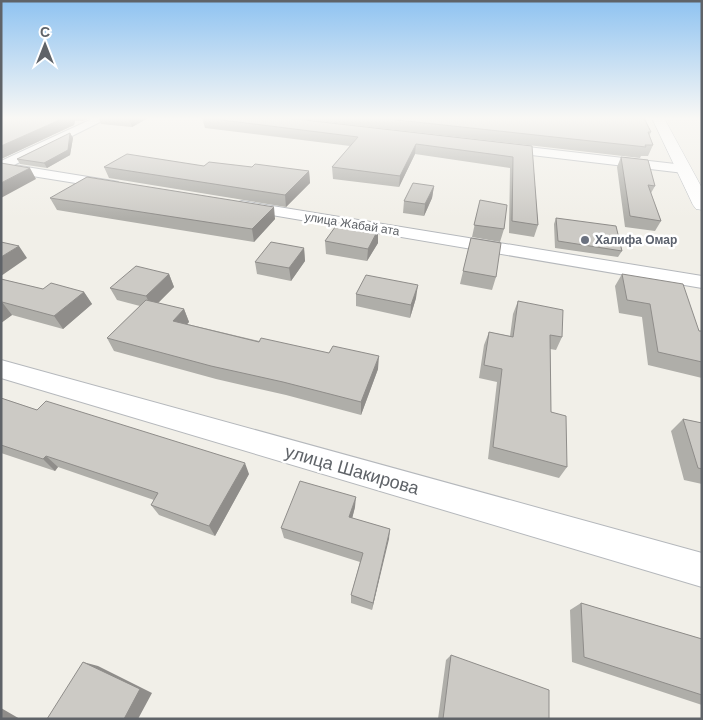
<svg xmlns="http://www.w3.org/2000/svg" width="703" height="720" font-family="Helvetica,sans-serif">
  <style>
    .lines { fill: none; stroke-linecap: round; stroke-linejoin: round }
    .street-casing { stroke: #b5b8bc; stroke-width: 2 }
    .secondary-casing { stroke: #b6babf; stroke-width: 1 }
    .street { fill: #fff; fill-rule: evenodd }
    .secondary { fill: #fff; fill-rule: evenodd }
    .wall { fill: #afaea9 }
    .shaded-wall { fill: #8f8d8a }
    .building { fill: #cccac5; stroke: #8f8d8a }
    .worship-dot { fill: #6b7280; stroke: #fff; stroke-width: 2 }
    .labels { text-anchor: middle; stroke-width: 5; stroke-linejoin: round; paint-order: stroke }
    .far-street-label { font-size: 12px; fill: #5f6368; stroke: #fff }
    .far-worship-label { font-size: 12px; font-weight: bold; fill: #5b616d; stroke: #fff; text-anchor: start }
    .near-street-label { font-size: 18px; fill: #5f6368; stroke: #fff }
  </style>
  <rect width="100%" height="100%" fill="#f1efe8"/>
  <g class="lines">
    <!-- street casing -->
    <g class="street-casing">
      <path id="street" d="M94 118H108L14 165 113 181 118 182 120 185 118 188 113 189 1 171V161Z
        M502 144 684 165 691 169 684 173 498 151 496 148Z
        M242 201 702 276V288L236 209 234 206 236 203Z
        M1 360 702 553V587L1 378Z"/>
    </g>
    <!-- secondary casing -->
    <g class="secondary-casing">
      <path id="secondary" d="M652 118H664L702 188V210L696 209 693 205Z"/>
    </g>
    <!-- street -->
    <use href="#street" class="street"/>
    <!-- secondary -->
    <use href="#secondary" class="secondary"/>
  </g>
  <!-- wall -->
  <path class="wall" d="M1 118H90L82 121H75L74 125 1 159Z
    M99 118H148L132 127 101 124Z
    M202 118H287L532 146 538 225 534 237 509 233 510 168 415 154 399 187 333 179 332 167 350 146 205 128Z
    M291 118H644L651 132 649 136 653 145 648 156H641L640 158Z
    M70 133 73 138 70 155 47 168 20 164 17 159Z
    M621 157 655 186 651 193 661 221 655 231 625 227 617 167Z
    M204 166 252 167 309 171 310 183 286 207 109 178 104 167Z
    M434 186 432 198 424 216 403 213 404 201Z
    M50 198 275 219 254 242 57 210Z
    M480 200 504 229 500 242 472 237Z
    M556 218 622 251 618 257 555 248 554 224Z
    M378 230V243L367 261 326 254 325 241Z
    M471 238 496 277 492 290 460 284Z
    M304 248 305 261 291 281 257 274 255 262Z
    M169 274 174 287 158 303 184 309 189 322 187 324 378 369 361 415 286 395 216 379 114 351 107 338 140 306 117 300 110 288Z
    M622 274 699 331H702V378L648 365 642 317 619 313 615 286Z
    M1 279 43 289 84 292 92 304 63 329 12 315 1 323Z
    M356 294 416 298 410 318 356 306Z
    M518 301 562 337 556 350 550 349 551 412 567 467 559 478 488 459 497 382 479 378 484 345 489 332 510 336 513 314Z
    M1 398 37 410 249 474 215 536 159 515 151 505 154 500 58 467 55 471 1 453Z
    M683 419 702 423V484L684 480 671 431Z
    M355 507 352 518 390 529 372 610 351 603V595L360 562 284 538 281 528Z
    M581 603 702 639V705L572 662 570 610Z
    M451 655 549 719H438L446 660Z"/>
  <!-- shaded-wall -->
  <path class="shaded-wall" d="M64 118H74L75 121 74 125 1 159V146Z
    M81 118H90L82 121Z
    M129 118H148L132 127Z
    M70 133 73 138 70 155 47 168 44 163Z
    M416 144 415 154 399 187 400 176Z
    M30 168 36 179 1 198V183Z
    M309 171 310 183 286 207 285 195Z
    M434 186 432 198 424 216 425 204Z
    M274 207 275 219 254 242 252 229Z
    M378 230V243L367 261 368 249Z
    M19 246 27 258 1 276V257Z
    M304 248 305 261 291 281 289 268Z
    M169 274 174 287 152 309 146 296Z
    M418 285 416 298 410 318 411 305Z
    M84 292 92 304 63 329 54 316Z
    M1 302H2L12 315 1 323Z
    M184 309 189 322 178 334 173 321Z
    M379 356 378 369 361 415V402Z
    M46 456 58 467 55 471 43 459Z
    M245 463 249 474 215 536 209 526Z
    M356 497 355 507 350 527 349 517Z
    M390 529 389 539 372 610 373 603Z
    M83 662 98 666 152 693 138 719H124Z
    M1 708 20 719H2L1 717Z"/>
  <!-- building -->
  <path class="building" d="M1 118H64L1 146Z
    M206 118H287L532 146 538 225 512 221 513 157 416 144 400 176 332 167 358 137Z
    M379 118H644L651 132H648L653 145H645L646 147Z
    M70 133 68 150 44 163 17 159Z
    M127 154 204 166 209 162 252 167 255 164 309 171 285 195 104 167Z
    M621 157 648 160 655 186 648 185 661 221 630 216Z
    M1 163 30 168 1 183Z
    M87 177 274 207 252 229 50 198Z
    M413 183 434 186 425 204 404 201Z
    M480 200 507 205 504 229 474 225Z
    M556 218 616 226 622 251 558 241Z
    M338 223 378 230 368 249 325 241Z
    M471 238 501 243 496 277 463 271Z
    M1 242 19 246 1 257Z
    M271 242 304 248 289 268 255 262Z
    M136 266 169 274 146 296 110 288Z
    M622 274 683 284 699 331H702V362L658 352 650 304 627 300Z
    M366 275 418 285 411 305 356 294Z
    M1 279 43 289 51 283 84 292 54 316 2 302H1Z
    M146 300 184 309 173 321 259 342 261 338 329 353 333 346 379 356 361 402 283 382 211 366 107 338Z
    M518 301 563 310 562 337 550 335 551 412 566 416 567 467 493 447 502 369 484 365 489 332 513 337Z
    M1 398 37 410 46 401 245 463 209 526 151 505 158 493 46 456 43 459 1 445Z
    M683 419 702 423V469L698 468Z
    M300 481 356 497 349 517 390 529 373 603 351 595 363 553 281 528Z
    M581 603 702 639V695L584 657Z
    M451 655 549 690V719H443Z
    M83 662 140 689 124 719H47Z"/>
  <!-- sky -->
  <linearGradient id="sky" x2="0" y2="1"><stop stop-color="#8fc3f1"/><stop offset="0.54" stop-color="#f9f8f5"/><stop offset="1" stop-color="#f9f8f5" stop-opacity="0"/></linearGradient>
  <rect width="703" height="219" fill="url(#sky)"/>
  <!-- markers -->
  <circle class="worship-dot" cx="585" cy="240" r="5"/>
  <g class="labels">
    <!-- far-street labels -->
    <g class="far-street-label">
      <text transform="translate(352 224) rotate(9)" y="4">улица Жабай ата</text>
    </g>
    <!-- far-worship labels -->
    <g class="far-worship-label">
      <text x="595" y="244">Халифа Омар</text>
    </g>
    <!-- near-street labels -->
    <g class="near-street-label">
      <text transform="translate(352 470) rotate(16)" y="6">улица Шакирова</text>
    </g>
  </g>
  <!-- border -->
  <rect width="703" height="720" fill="none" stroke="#5f6368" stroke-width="5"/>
  <!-- north arrow -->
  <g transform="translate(45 45)" stroke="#ffffff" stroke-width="4" paint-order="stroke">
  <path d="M0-4L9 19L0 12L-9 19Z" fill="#5f6368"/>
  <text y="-8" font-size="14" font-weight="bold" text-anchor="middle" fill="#5f6368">С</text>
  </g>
</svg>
